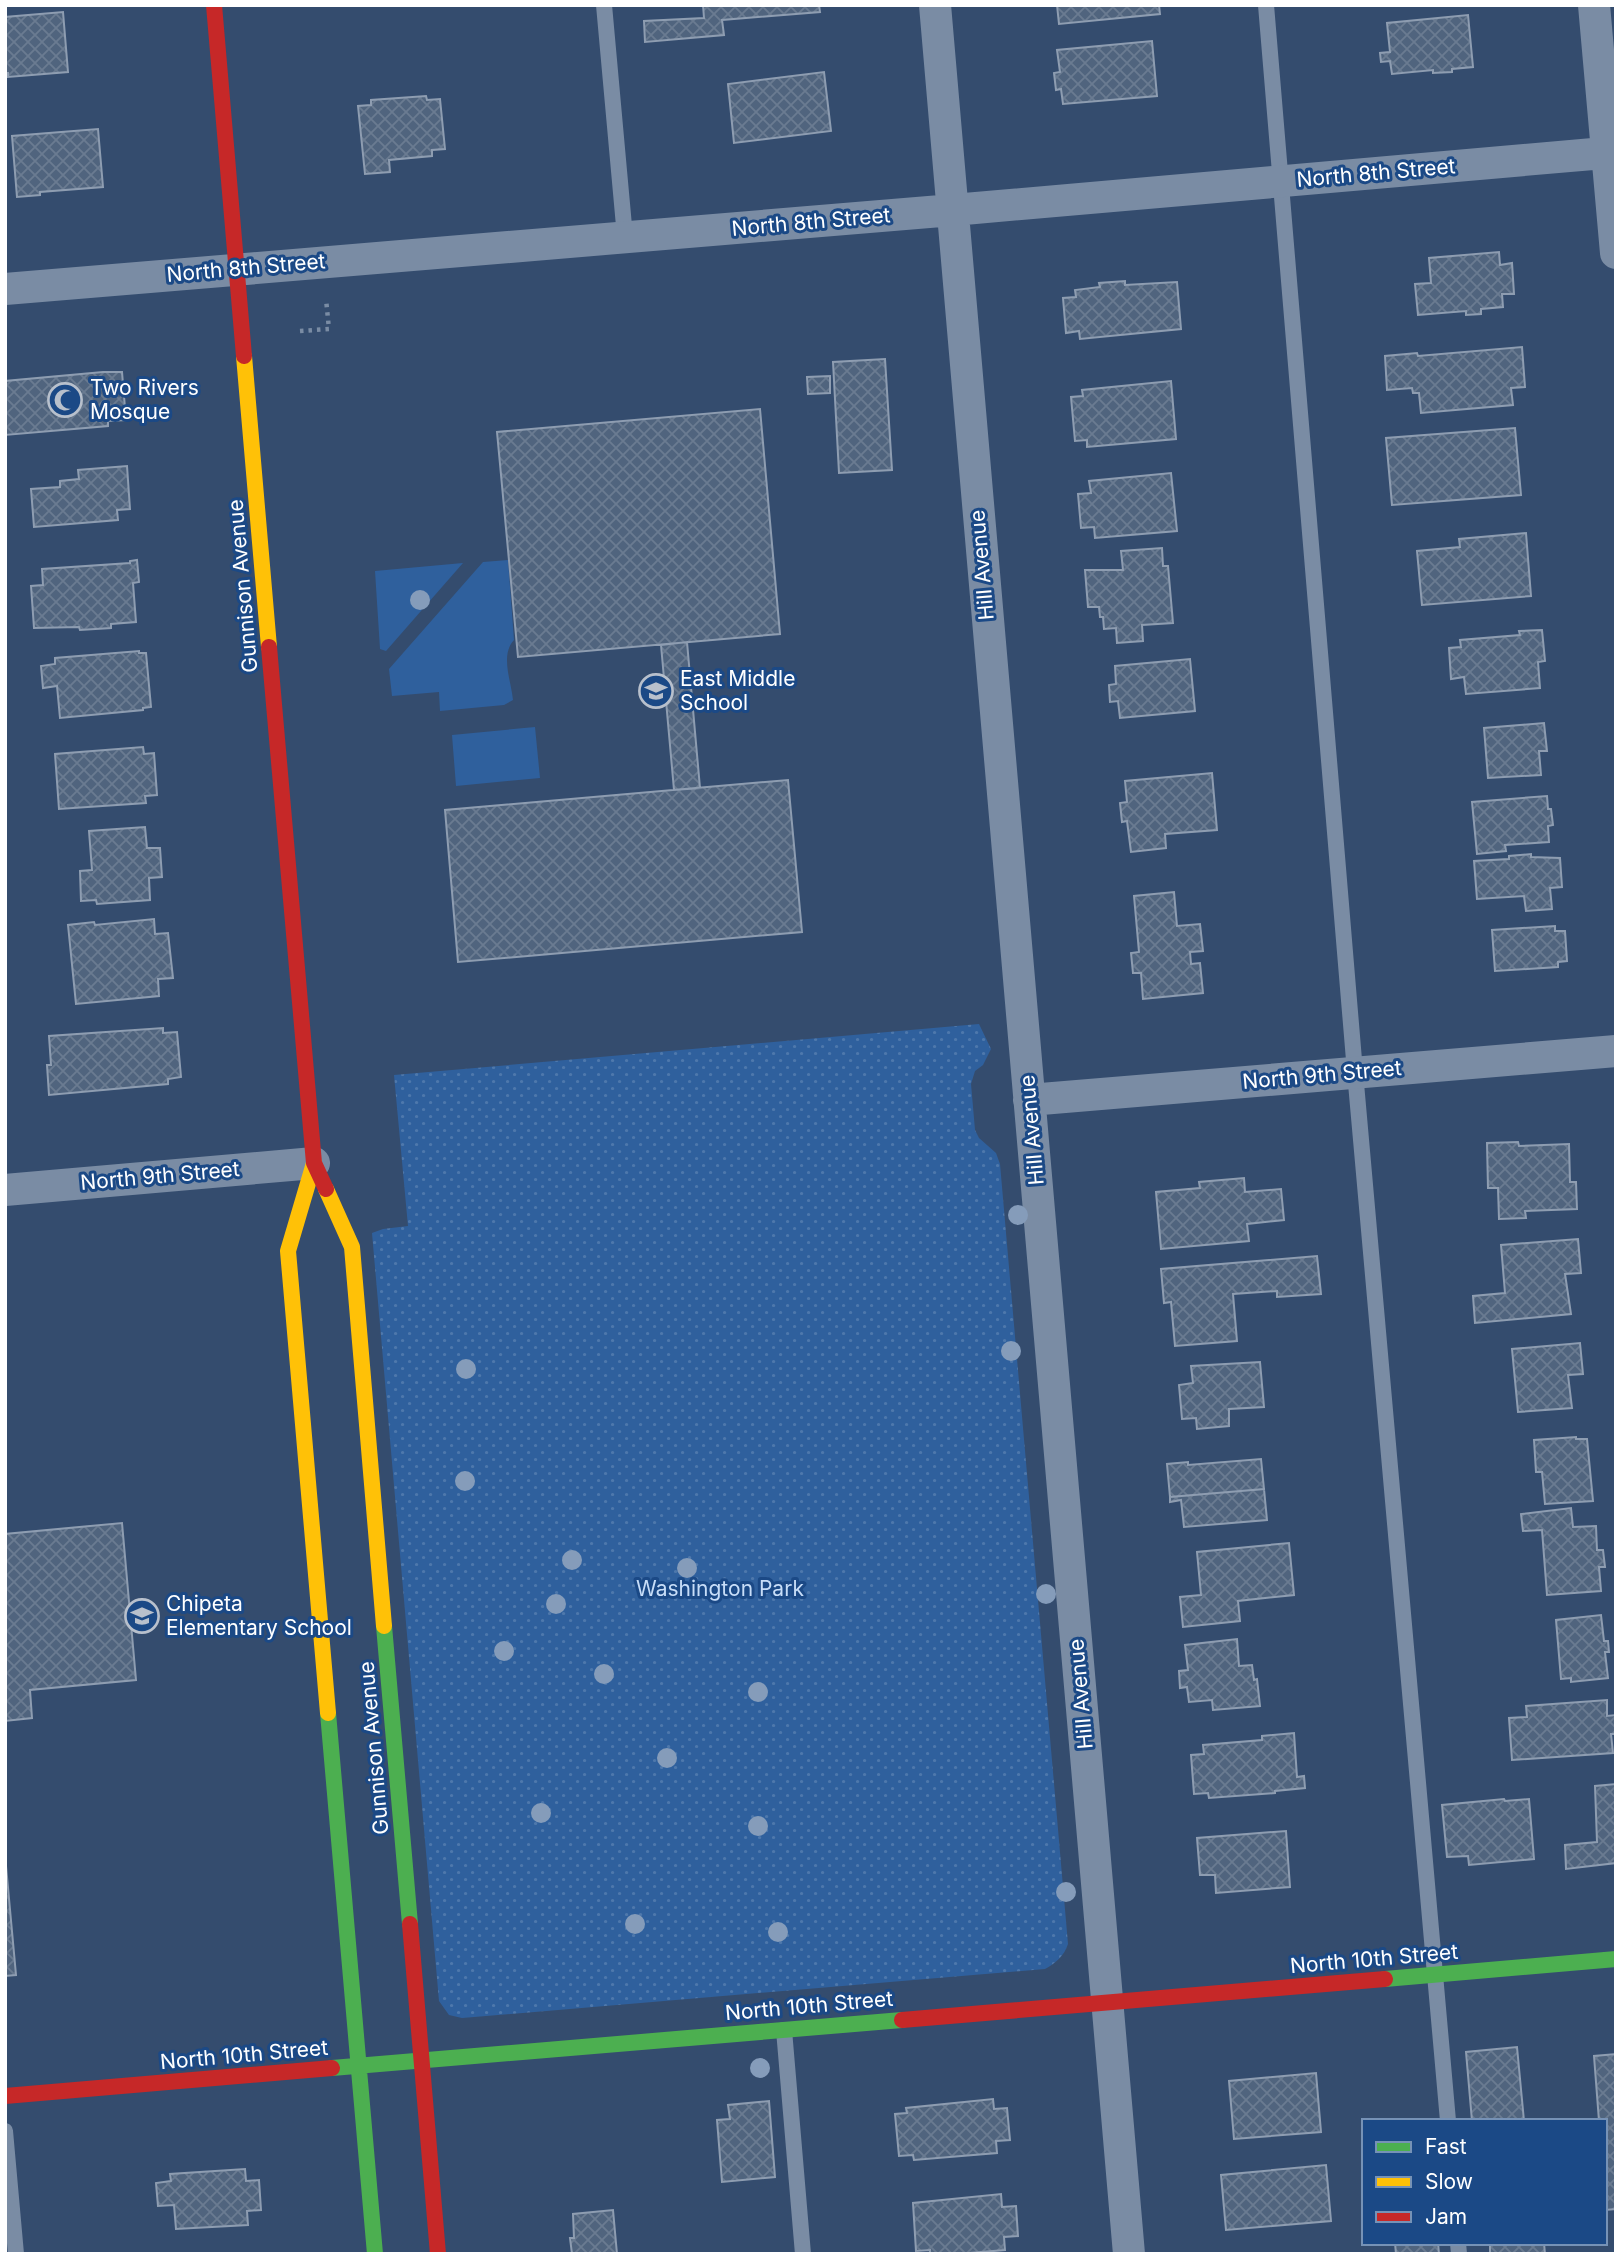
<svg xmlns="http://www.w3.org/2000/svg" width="1621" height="2259" font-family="Inter,sans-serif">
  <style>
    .grass { fill: #2f609d }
    .park { fill: url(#park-dots) }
    .building { fill: url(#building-cross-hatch); stroke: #8e9db1; stroke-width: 2 }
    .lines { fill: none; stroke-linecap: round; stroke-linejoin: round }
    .path { stroke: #7a8ca4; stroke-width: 4.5; stroke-dasharray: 3.5 5; stroke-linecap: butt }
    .lane { stroke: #7a8ca4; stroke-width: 16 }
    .street { stroke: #7a8ca4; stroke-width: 32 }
    .fast { stroke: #4caf50; stroke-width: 16 }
    .slow { stroke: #ffc107; stroke-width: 16 }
    .jam { stroke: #c62828; stroke-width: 16 }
    .tree { fill: #859cba }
    .labels { text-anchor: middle; stroke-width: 6; stroke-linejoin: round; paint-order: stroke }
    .street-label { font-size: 21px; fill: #fff; stroke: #1b4986 }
    .poi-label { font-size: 21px; fill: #fff; stroke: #1b4986; text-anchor: start }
    .park-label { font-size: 21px; fill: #c7ddf8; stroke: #1b4986 }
  </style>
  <defs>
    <pattern id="park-dots" width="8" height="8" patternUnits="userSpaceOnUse" patternTransform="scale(1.75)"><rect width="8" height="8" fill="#2f609d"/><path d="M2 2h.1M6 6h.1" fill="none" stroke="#4e78ac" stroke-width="1.8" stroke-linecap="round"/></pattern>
    <pattern id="building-cross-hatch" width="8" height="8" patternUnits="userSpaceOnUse" patternTransform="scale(1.75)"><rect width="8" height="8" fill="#50647e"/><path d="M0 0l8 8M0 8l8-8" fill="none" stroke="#6a7b91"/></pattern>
  </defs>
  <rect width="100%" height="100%" fill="#344c6e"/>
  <!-- grass -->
  <path class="grass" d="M508 560 514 640C500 655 511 680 513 700L504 705 440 711 439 692 392 696 389 669 483 562Z
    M463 563 386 651 380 649 375 571Z
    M535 727 540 778 456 786 452 735Z"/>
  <!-- park -->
  <path class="park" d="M979 1024 991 1049 983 1065 975 1071 971 1084 975 1130 979 1138 996 1153 1000 1164 1068 1944C1064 1956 1056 1963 1045 1969L462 2018 449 2015 439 2001 372 1233 383 1229 408 1226 394 1075Z"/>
  <!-- building -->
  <path class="building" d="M703 5H819L820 12 722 20 724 35 645 42 644 21 704 18Z
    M1057 5H1159L1160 14 1059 24Z
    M63 12 68 72 8 77V73H5V17Z
    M1468 15 1473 67 1452 69V72L1433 73V70L1392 74 1390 61 1381 62 1380 53 1390 52 1387 23Z
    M1152 41 1157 96 1063 104 1061 89 1056 90 1054 73 1060 72 1057 50Z
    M824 72 831 131 734 143 728 84Z
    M426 96 427 100 440 99 445 149 432 150V156L389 160 390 172 365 174 358 106 371 105V100Z
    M98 129 103 187 40 192V195L17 197 12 136Z
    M1499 252 1500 265 1512 263 1514 294H1502L1503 307 1481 309V314L1466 315V311L1418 315 1415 284 1431 283 1429 258Z
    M1125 281V285L1177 282 1181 329 1080 339 1079 331 1066 333 1063 298 1076 297 1075 290 1100 287 1099 283Z
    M1522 347 1525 387 1511 388 1513 405 1421 413 1419 393H1413L1412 388 1387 390 1385 356 1417 353 1418 356Z
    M885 359 892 470 839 473 833 362Z
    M103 372H122L126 420 108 421V426L5 435V381Z
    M830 376V393L808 394 807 377Z
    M1171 381 1176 439 1087 447V440L1075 441 1071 397 1083 396 1082 390Z
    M760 409 780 634 518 657 497 432Z
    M1515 428 1521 495 1392 505 1386 438Z
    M127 466 130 509 117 510 118 520 34 527 31 489 60 487V481L79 479 78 470Z
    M1171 473 1177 531 1095 538 1094 527 1081 528 1078 494 1091 493 1089 481Z
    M1526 533 1531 596 1422 605 1417 551 1460 547 1459 539Z
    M1162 548 1163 566H1168L1173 623 1142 625 1143 641 1117 643 1116 628 1104 629 1103 617H1100L1099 607H1088L1085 570H1123L1121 551Z
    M137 560 139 582 133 583 136 622 111 624V628L80 630 79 627 34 628 31 586 43 585 42 569 130 563V561Z
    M1542 630 1545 661 1538 662 1540 688 1466 694 1464 677 1451 679 1449 648 1461 647 1460 640 1520 635 1519 631Z
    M687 642 700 788 674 790 661 645Z
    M139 651V653H146L151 707 143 708V710L60 718 57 686 43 688 41 666 55 664V658Z
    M1190 659 1195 711 1120 718 1118 701 1110 702 1109 685 1116 684 1115 666Z
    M1544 723 1547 751H1539L1541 775 1488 778 1484 728Z
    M143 747 144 754 154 753 157 795 145 796 146 803 59 809 55 754Z
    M1212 773 1217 830 1165 834 1166 848 1131 852 1127 821 1122 822 1120 803 1127 802 1125 781Z
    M788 780 802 932 458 962 445 810Z
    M1547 796 1548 809H1551L1553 825 1548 826 1549 842 1505 845 1506 851 1477 854 1472 802Z
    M145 827 147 848H160L162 877 149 878 150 900 97 904 96 900 81 901 80 871 92 870 89 831Z
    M1531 854V857L1560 858 1562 887 1550 888 1552 909 1526 911 1524 896 1477 899 1474 861 1509 859V856Z
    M1174 892 1177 926 1200 924 1203 951 1190 952 1191 964 1200 963 1203 993 1143 999 1141 973H1133L1131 953 1139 952 1134 896Z
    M154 919 155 934 168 933 173 978 158 979 159 996 76 1004 68 925 94 922 95 925Z
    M1555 926V931H1565L1567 961 1558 962V967L1495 971 1492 930Z
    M163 1028V1033L177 1032 181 1077 168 1079V1084L49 1095 47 1065H51L49 1036Z
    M1518 1142 1519 1146 1569 1144 1570 1182H1576L1577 1209 1525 1211 1526 1218 1499 1219 1498 1188H1488L1487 1143Z
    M1244 1178 1245 1192 1281 1189 1284 1220 1247 1224 1249 1241 1161 1249 1156 1192 1200 1188 1199 1182Z
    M1578 1239 1581 1273 1565 1274 1571 1314 1475 1323 1473 1296 1505 1293 1501 1245Z
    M1317 1256 1321 1294 1277 1297V1291L1233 1294 1237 1341 1175 1346 1171 1302 1164 1303 1161 1269Z
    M1580 1343 1583 1374 1568 1375 1572 1408 1518 1412 1512 1349Z
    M1260 1362 1264 1407 1229 1409V1426L1197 1429 1196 1418 1182 1419 1179 1385 1193 1383 1191 1366Z
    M1576 1437V1439H1587L1593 1501 1545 1504 1542 1472H1536L1534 1440Z
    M1261 1459 1264 1489 1170 1497 1167 1464 1188 1462V1465Z
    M1264 1489 1267 1520 1184 1527 1181 1500 1170 1502V1497Z
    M1571 1508 1573 1527 1596 1526 1597 1550H1603L1605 1567H1599L1601 1591 1547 1595 1542 1530 1523 1531 1521 1514Z
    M122 1523 136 1680 30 1690 32 1718 5 1721V1534Z
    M1289 1543 1294 1595 1238 1601 1240 1621 1183 1627 1180 1597 1201 1595 1197 1552Z
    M1601 1615 1604 1641H1608L1609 1652H1605L1608 1678 1571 1682V1678L1561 1679 1556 1620Z
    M1237 1639 1239 1666 1252 1665 1254 1680 1257 1679 1260 1706 1213 1710 1212 1700 1189 1702 1187 1687 1180 1688 1179 1671 1188 1670 1185 1645Z
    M1607 1700V1716L1616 1715V1734H1611L1613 1753 1512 1760 1509 1718 1527 1717 1526 1706Z
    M1294 1733 1297 1777 1304 1776 1305 1788 1275 1791V1793L1209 1798 1208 1793 1194 1794 1191 1755 1204 1754 1203 1745 1262 1740V1736Z
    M1616 1784V1863L1566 1869 1565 1845 1597 1842 1595 1786Z
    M1504 1799 1505 1801 1529 1799 1534 1859 1469 1865 1468 1856 1447 1857 1442 1805Z
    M1286 1831 1290 1887 1216 1893 1215 1875H1200L1197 1838Z
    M5 1855 16 1975 5 1976Z
    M1517 2047 1524 2121H1472L1466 2052Z
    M1616 2054V2209L1605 2210V2121H1599L1594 2056Z
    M1316 2073 1321 2132 1234 2139 1229 2081Z
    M993 2099 994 2109 1007 2108 1010 2140 996 2141 997 2153 914 2160 913 2155 899 2156 895 2114 907 2113 906 2108Z
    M769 2101 775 2177 722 2182 717 2120 730 2119 728 2105Z
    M1326 2165 1331 2221 1226 2230 1221 2175Z
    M245 2169 246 2181 259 2180 261 2210 247 2211 248 2225 176 2229 174 2205 158 2206 156 2183 171 2181 170 2174Z
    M1001 2194 1002 2207 1016 2206 1018 2236 1004 2237 1005 2250 957 2254H930V2250L916 2251 913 2203Z
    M613 2210 617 2254H572L570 2238H574L573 2214Z
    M1395 2243H1438L1439 2254H1396Z
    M1490 2243H1544L1545 2254H1490Z"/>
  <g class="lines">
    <!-- path -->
    <path class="path" d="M300 331 329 329 326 299"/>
    <!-- lane -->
    <path class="lane" d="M604 5 625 237
      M1266 5 1355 1072 1448 2121
      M784 2030 803 2254
      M5 2131 16 2254
      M1458 2243 1459 2254"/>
    <!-- street -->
    <path class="street" d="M935 5 1129 2254
      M1594 5 1616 253
      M5 289 953 210 1616 152
      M1029 1100 1616 1051
      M5 1190 314 1163"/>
    <!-- fast -->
    <path class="fast" d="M384 1626 410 1924
      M328 1713 375 2254
      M1385 1979 1616 1959
      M332 2068 902 2020"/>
    <!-- slow -->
    <path class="slow" d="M244 356 269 647
      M314 1163 288 1251 328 1713
      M326 1189 352 1247 384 1626"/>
    <!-- jam -->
    <path class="jam" d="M214 5 244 356
      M269 647 314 1163 326 1189
      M410 1924 438 2254
      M902 2020 1385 1979
      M5 2096 332 2068"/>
  </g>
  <!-- trees -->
  <g class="tree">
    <circle cx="420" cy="600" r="10"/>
    <circle cx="1018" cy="1215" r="10"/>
    <circle cx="1011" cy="1351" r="10"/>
    <circle cx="466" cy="1369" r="10"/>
    <circle cx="465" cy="1481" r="10"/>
    <circle cx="572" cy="1560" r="10"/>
    <circle cx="687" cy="1568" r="10"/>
    <circle cx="1046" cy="1594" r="10"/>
    <circle cx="556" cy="1604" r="10"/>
    <circle cx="504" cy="1651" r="10"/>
    <circle cx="604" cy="1674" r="10"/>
    <circle cx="758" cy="1692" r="10"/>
    <circle cx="667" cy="1758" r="10"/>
    <circle cx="541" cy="1813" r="10"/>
    <circle cx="758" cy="1826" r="10"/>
    <circle cx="1066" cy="1892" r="10"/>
    <circle cx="635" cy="1924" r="10"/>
    <circle cx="778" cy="1932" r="10"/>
    <circle cx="760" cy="2068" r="10"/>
  </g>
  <!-- icons -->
  <defs>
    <g id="mosque-ring" transform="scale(1.75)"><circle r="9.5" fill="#1b4986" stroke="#b8c0cc" stroke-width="1.5"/><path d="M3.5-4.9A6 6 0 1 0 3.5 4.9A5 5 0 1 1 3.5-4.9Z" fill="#b8c0cc"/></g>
    <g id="school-ring" transform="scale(1.75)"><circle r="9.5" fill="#1b4986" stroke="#b8c0cc" stroke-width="1.5"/><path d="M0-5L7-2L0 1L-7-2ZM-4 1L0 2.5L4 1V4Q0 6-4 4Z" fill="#b8c0cc"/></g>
  </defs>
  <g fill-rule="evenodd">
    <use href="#mosque-ring" x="65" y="400"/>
    <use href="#school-ring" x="656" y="691"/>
    <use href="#school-ring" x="142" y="1616"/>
  </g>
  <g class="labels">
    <!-- street labels -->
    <g class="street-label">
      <text transform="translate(1376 173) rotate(-5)" y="7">North 8th Street</text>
      <text transform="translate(811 222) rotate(-5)" y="7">North 8th Street</text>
      <text transform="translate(246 268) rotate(-5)" y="7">North 8th Street</text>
      <text transform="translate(982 565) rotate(-95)" y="7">Hill Avenue</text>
      <text transform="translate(243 586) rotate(-95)" y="7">Gunnison Avenue</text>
      <text transform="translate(1322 1075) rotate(-5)" y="7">North 9th Street</text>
      <text transform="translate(1032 1130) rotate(-95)" y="7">Hill Avenue</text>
      <text transform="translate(160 1176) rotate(-5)" y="7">North 9th Street</text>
      <text transform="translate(1081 1694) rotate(-95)" y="7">Hill Avenue</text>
      <text transform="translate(374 1748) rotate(-95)" y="7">Gunnison Avenue</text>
      <text transform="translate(1374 1959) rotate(-5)" y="7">North 10th Street</text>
      <text transform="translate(809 2006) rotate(-5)" y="7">North 10th Street</text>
      <text transform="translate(244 2055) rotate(-5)" y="7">North 10th Street</text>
    </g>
    <!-- poi labels -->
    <g class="poi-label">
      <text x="90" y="395">Two Rivers<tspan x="90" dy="24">Mosque</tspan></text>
      <text x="680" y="686">East Middle<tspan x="680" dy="24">School</tspan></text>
      <text x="166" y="1611">Chipeta<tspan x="166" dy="24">Elementary School</tspan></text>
    </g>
    <!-- park labels -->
    <g class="park-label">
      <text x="720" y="1596">Washington Park</text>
    </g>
  </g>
  <!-- border -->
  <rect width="1621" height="2259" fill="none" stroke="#ffffff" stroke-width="14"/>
  <!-- legend -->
  <rect x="1362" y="2119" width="245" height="126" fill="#1b4986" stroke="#7692b6" stroke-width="2"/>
  <rect x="1376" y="2142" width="35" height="10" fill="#4caf50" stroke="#7692b6" stroke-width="2"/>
  <text x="1425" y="2154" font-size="21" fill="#ffffff">Fast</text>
  <rect x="1376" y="2177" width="35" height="10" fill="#ffc107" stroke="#7692b6" stroke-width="2"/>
  <text x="1425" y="2189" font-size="21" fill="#ffffff">Slow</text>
  <rect x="1376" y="2212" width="35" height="10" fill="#c62828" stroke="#7692b6" stroke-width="2"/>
  <text x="1425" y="2224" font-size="21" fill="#ffffff">Jam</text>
</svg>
